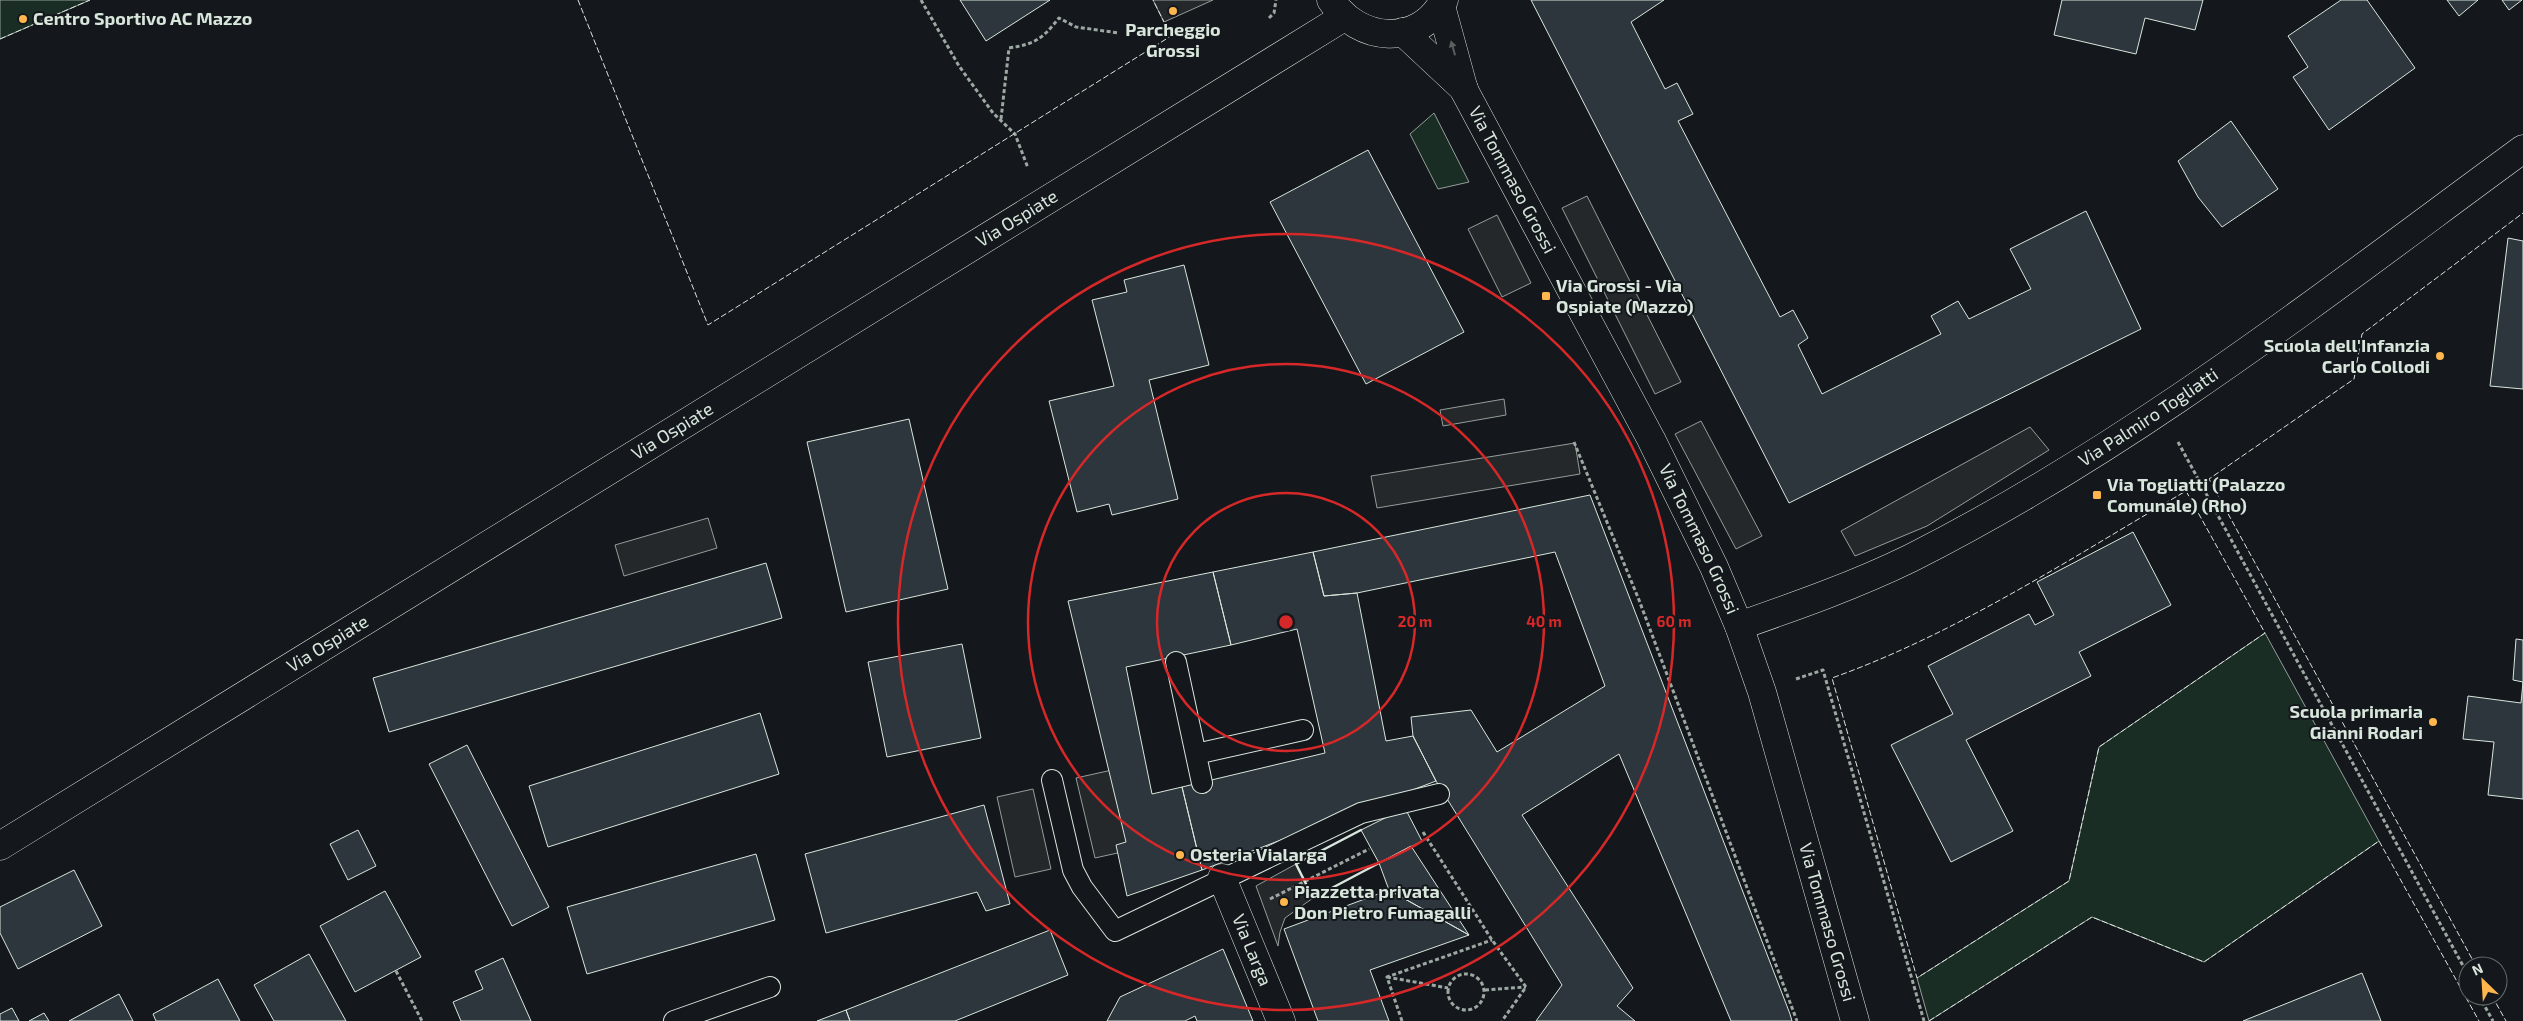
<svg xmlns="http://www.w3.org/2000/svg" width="2523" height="1021" font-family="'Exo 2',sans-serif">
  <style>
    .green { fill: #1a2d24; stroke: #939e99 }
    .parking { fill: #24282b; stroke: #939e99 }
    .building { fill: #2c363c; stroke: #d8e6dc }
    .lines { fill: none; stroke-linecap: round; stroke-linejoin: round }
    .service-casing { stroke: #d8e6dc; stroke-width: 22 }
    .minor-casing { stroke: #d8e6dc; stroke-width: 29 }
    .path { stroke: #9da8a2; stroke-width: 3; stroke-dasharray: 4 2.5; stroke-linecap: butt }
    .service { stroke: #14181c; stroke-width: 20 }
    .minor { stroke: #14181c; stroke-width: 28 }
    .fence { stroke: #d8e6dc; stroke-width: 1; stroke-dasharray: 6 2.5; stroke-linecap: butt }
    .wall { stroke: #d8e6dc; stroke-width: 2.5 }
    .oneway { fill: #59605f }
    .ring { fill: none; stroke: #d62828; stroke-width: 2.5 }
    .poi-dot { fill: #ffb74d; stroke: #14181c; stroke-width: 2 }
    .labels { text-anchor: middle; stroke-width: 4; stroke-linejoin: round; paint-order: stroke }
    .poi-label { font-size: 18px; font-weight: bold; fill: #d8e6dc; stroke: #14181c; text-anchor: start }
    .street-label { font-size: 18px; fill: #d8e6dc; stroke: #14181c }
    .centre { fill: #d62828; stroke: #14181c; stroke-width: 2.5 }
    .ring-label { font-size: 15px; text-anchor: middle; font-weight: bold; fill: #d62828; stroke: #14181c; stroke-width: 4; stroke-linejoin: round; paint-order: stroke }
  </style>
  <rect width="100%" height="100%" fill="#14181c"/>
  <!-- green -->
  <path class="green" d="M0 0H90L0 39Z
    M1434 113 1469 182 1438 189 1410 134Z
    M2265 633 2379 841 2204 962 2092 917 1929 1021 1917 978 2069 881 2099 747Z"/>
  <!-- parking -->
  <path class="parking" d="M1153 0H1213L1164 22Z
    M1587 196 1681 382 1655 394 1562 208Z
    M1497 215 1531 283 1502 297 1468 229Z
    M1504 399 1506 415 1443 426 1440 410Z
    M1701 421 1762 536 1736 549 1675 434Z
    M2030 427 2049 450 1927 526 1855 556 1841 531Z
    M1575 443 1580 474 1377 508 1371 476Z
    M708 518 717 548 624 576 615 545Z
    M1112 770 1131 850 1095 858 1076 778Z
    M1033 789 1051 869 1015 877 997 797Z
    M1296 864 1313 898 1285 918 1280 932 1278 946 1256 886Z"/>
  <!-- building -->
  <path class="building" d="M960 0H1050L986 41Z
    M1531 0H1664L1631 22 1665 89 1677 83 1693 114 1678 121 1780 317 1793 310 1808 338 1798 345 1822 394 1941 334 1931 316 1958 301 1969 319 2031 289 2010 249 2086 211 2141 329 1789 503Z
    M2062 0H2203L2195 30 2145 18 2136 54 2054 35Z
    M2341 0H2367L2415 68 2329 130 2293 77 2308 67 2288 36Z
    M2447 0H2478L2459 16Z
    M2502 0H2522L2509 10Z
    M2231 121 2278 189 2222 227 2198 197 2178 161Z
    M1368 150 1464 332 1366 384 1270 202Z
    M2508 238 2523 241V389L2490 386Z
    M1184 265 1209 365 1149 380 1178 499 1112 515 1109 504 1077 512 1049 401 1114 386 1092 300 1127 292 1124 280Z
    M909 419 948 589 846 612 807 442Z
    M1590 495 1790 1014 1792 1021H1731L1619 754 1522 815 1633 988 1617 1006 1635 1021H1536L1562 985 1436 781 1413 736 1411 717 1471 710 1497 752 1605 686 1555 552 1357 593 1324 596 1313 552Z
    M2133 532 2171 605 2079 652 2091 676 1966 740 2013 831 1951 862 1891 745 1953 714 1928 666 2029 614 2035 625 2054 615 2037 582Z
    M1313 552 1324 596 1357 593 1386 741 1413 736 1436 781 1202 870 1182 787 1325 753 1297 629 1231 645 1213 572Z
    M766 563 782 618 389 732 373 678Z
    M1213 572 1231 645 1126 667 1152 794 1182 787 1202 870 1127 896 1116 845 1126 842 1068 601Z
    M2516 639 2523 640V799L2488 795 2494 742 2463 739 2468 696 2521 703 2523 682 2513 680Z
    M962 644 981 738 887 757 868 662Z
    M760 713 779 774 548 847 529 786Z
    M467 745 549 907 512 926 429 764Z
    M984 805 1010 904 986 911 977 892 826 933 805 854Z
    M1405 808 1422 841 1379 863 1361 830Z
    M358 830 376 866 348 880 330 844Z
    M1411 846 1469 935 1389 890 1379 863Z
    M756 854 775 920 587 974 567 907Z
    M74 870 102 926 18 969 0 933V907Z
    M1389 890 1469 935 1370 970 1389 1021H1318L1284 929Z
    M385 891 421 957 355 992 320 926Z
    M1050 930 1068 975 955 1021H850L846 1010Z
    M1223 949 1253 1021H1197L1195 1016 1185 1021H1107L1120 997Z
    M309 954 346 1021H274L254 985Z
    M503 958 531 1021H461L453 1002 483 989 475 971Z
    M2362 973 2381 1021H2243Z
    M218 979 240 1021H156L153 1014Z
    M119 994 133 1021H69Z
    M12 1008 19 1021H0V1014Z
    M846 1010 850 1021H817Z
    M44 1013 49 1021H29Z"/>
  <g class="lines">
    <!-- service casing -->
    <g class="service-casing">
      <path id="service" d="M1176 662 1202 783
        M1196 754 1303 730
        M1052 780 1073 870 1082 887 1115 931 1361 813 1439 794
        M674 1021 770 987"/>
    </g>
    <!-- minor casing -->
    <g class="minor-casing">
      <g id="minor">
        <path d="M1331 0C1358 42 1419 48 1444 0"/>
        <path id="s1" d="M1441 6 1464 90 1651 439 1714 567 1739 626 1762 692 1855 1021"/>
        <path d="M1403 32 1464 89"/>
        <path id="s2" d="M1739 626C1796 606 1856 585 1911 558 2131 447 2325 294 2523 149"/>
        <path id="s3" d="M0 846 1344 17"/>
        <path id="s4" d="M1222 878 1281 1021"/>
      </g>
    </g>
    <!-- path -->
    <path class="path" d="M921 0 959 66 993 113 1015 134 1028 168
      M1269 18 1274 13 1276 0
      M1001 119 1009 48C1036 44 1043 38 1059 18L1076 27 1119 33
      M1574 442 1639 600 1797 1021
      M2178 442 2468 975
      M1796 679 1823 670 1924 1021
      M1423 832 1492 940 1526 987 1502 1021
      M1270 899 1369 849
      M396 971 422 1021
      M1448 992a18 18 0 1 1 36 0a18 18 0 1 1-36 0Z
      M1387 977 1448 988
      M1485 990 1526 987
      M2479 996 2493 1021
      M1402 1021 1387 977 1492 940"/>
    <!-- service -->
    <use href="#service" class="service"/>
    <!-- minor -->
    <use href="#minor" class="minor"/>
    <!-- fence -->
    <path class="fence" d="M578 0 708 325 1171 36 1153 0
      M0 39 90 0
      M2186 491 2265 633 2099 747 2069 881 1917 978 1832 678C1958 633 2071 558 2186 491Z
      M2476 966 2209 479 2354 379 2362 334 2523 213
      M2492 996 2506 1021
      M1929 1021 2092 917 2204 962 2379 841 2479 1021"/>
    <!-- wall -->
    <path class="wall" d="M1361 830 1296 864 1313 898 1379 863"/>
  </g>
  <!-- one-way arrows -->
  <defs><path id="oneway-solid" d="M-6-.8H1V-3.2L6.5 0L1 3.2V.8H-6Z" transform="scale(1.25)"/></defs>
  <use class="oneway" href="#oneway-solid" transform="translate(1453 48) rotate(-106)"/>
  <!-- distance rings -->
  <g class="ring">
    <circle cx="1286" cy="622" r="129"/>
    <circle cx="1286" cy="622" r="258"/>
    <circle cx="1286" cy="622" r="388"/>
  </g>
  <!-- markers -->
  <g class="poi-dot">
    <circle cx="1173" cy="11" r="5"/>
    <circle cx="23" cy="19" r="5"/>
    <rect x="1541" y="291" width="10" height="10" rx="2.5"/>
    <circle cx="2440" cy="356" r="5"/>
    <rect x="2092" y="490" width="10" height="10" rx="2.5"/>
    <circle cx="2433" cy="722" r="5"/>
    <circle cx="1180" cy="855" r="5"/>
    <circle cx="1284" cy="902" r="5"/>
  </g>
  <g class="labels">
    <!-- poi labels -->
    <g class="poi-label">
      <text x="33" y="25">Centro Sportivo AC Mazzo</text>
      <text x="1173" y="36" text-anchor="middle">Parcheggio<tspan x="1173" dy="21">Grossi</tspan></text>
      <text x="1556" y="292">Via Grossi - Via<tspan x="1556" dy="21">Ospiate (Mazzo)</tspan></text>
      <text x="2430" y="352" text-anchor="end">Scuola dell'Infanzia<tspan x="2430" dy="21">Carlo Collodi</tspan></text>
      <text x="2107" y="491">Via Togliatti (Palazzo<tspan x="2107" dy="21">Comunale) (Rho)</tspan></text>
      <text x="2423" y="718" text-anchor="end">Scuola primaria<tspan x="2423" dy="21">Gianni Rodari</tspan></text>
      <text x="1190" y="861">Osteria Vialarga</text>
      <text x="1294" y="898">Piazzetta privata<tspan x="1294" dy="21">Don Pietro Fumagalli</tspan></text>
    </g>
    <!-- street labels -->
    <g class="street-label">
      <text dy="6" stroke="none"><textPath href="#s1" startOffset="189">Via Tommaso Grossi</textPath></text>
      <text dy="6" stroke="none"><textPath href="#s3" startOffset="1195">Via Ospiate</textPath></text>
      <text dy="6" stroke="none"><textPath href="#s2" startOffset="461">Via Palmiro Togliatti</textPath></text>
      <text dy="6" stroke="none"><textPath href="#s3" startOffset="790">Via Ospiate</textPath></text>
      <text dy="6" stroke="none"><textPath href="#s1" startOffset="594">Via Tommaso Grossi</textPath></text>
      <text dy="6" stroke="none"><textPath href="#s3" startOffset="385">Via Ospiate</textPath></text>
      <text dy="6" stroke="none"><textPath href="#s1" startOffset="999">Via Tommaso Grossi</textPath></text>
      <text dy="6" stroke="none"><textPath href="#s4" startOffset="78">Via Larga</textPath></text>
    </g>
  </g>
  <circle cx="1286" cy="622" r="8" class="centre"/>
  <g class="ring-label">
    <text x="1415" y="627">20 m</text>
    <text x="1544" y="627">40 m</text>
    <text x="1674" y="627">60 m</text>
  </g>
  <!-- north arrow -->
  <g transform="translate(2483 981) rotate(335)"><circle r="24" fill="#14181c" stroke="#626a69"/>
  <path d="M0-4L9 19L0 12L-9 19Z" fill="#ffb74d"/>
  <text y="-8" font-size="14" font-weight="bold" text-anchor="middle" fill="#d8e6dc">N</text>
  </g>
</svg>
